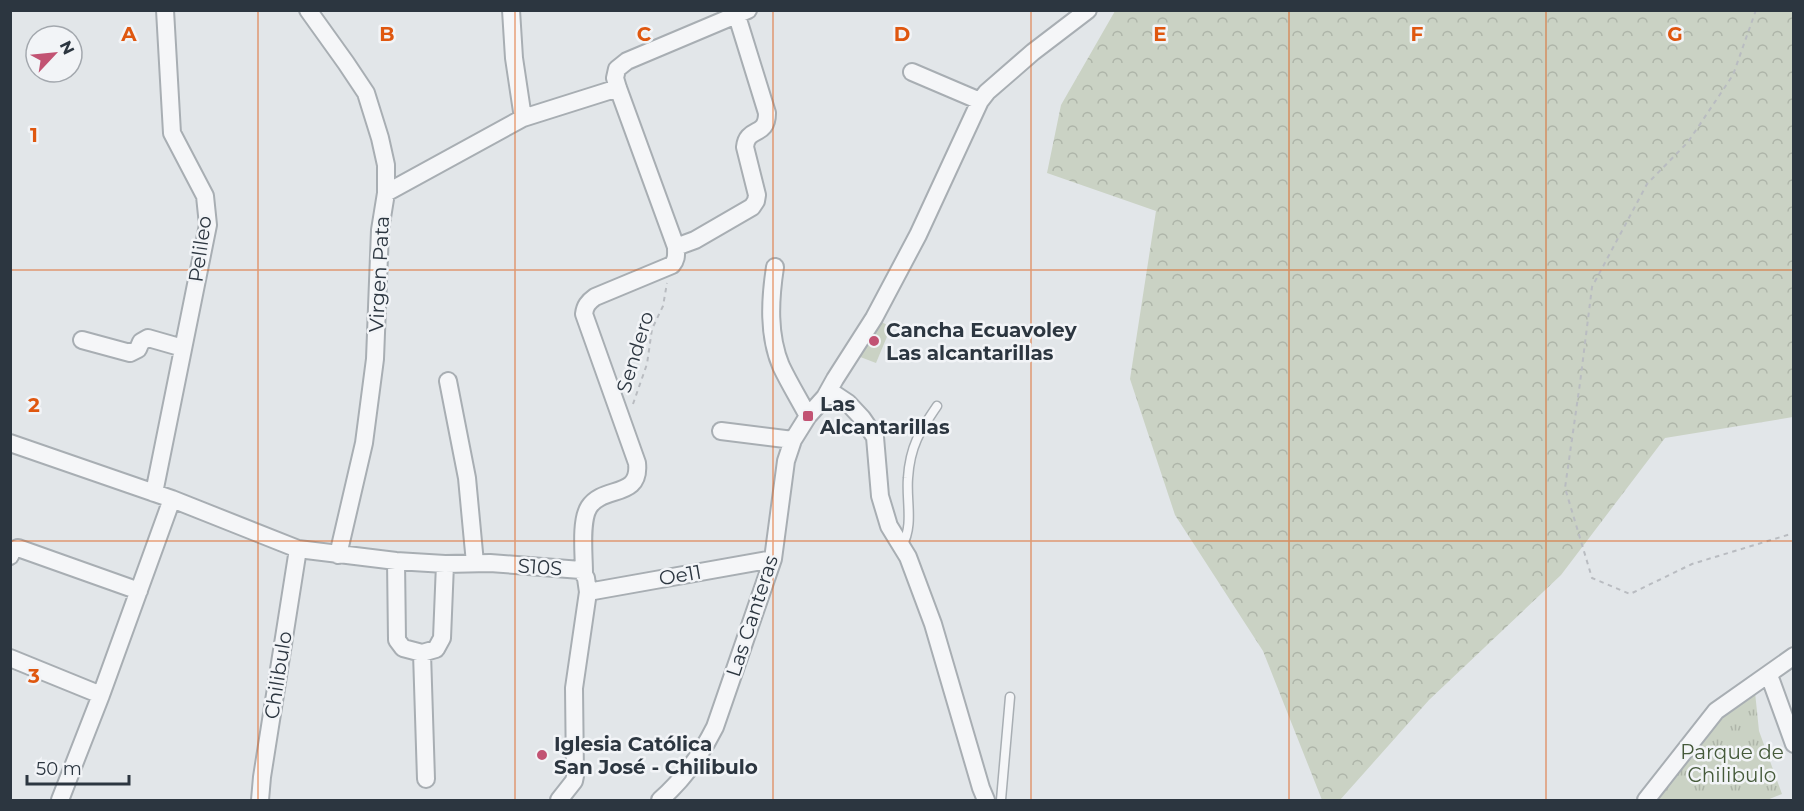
<svg xmlns="http://www.w3.org/2000/svg" width="1804" height="811" font-family="Montserrat,sans-serif">
  <style>
    .forest { fill: url(#forest-crowns) }
    .park { fill: url(#park-tufts) }
    .garden { fill: #cad2c4 }
    .lines { fill: none; stroke-linecap: round; stroke-linejoin: round }
    .service-casing { stroke: #a8aeb3; stroke-width: 11 }
    .minor-casing { stroke: #a8aeb3; stroke-width: 20 }
    .path { stroke: #b9bcc1; stroke-width: 2; stroke-dasharray: 4.5 4.5; stroke-linecap: butt }
    .service { stroke: #f5f6f8; stroke-width: 8 }
    .minor { stroke: #f5f6f8; stroke-width: 16 }
    .grid { fill: none; stroke: #df570f; stroke-width: 1.5; stroke-opacity: 0.55 }
    .poi-dot { fill: #c25373; stroke: #f2f4f7; stroke-width: 2 }
    .labels { text-anchor: middle; stroke-width: 5; stroke-linejoin: round; paint-order: stroke }
    .street-label { font-size: 20px; fill: #2c3640; stroke: #f2f4f7 }
    .poi-label { font-size: 20px; font-weight: bold; fill: #2c3640; stroke: #f2f4f7; text-anchor: start }
    .park-label { font-size: 20px; fill: #455a3a; stroke: #f2f4f7 }
    .grid-label { font-size: 20px; text-anchor: middle; font-weight: bold; fill: #df570f; stroke: #f2f4f7; stroke-width: 5; stroke-linejoin: round; paint-order: stroke }
  </style>
  <defs>
    <pattern id="forest-crowns" width="20" height="18" patternUnits="userSpaceOnUse" patternTransform="scale(1.5)"><rect width="20" height="18" fill="#cad2c4"/><path d="M2 6a3 3 0 1 1 6 0M12 15a3 3 0 1 1 6 0" fill="none" stroke="#aeb5a9"/></pattern>
    <pattern id="park-tufts" width="24" height="20" patternUnits="userSpaceOnUse" patternTransform="scale(1.5)"><rect width="24" height="20" fill="#cad2c4"/><path d="M3 7l-1-3M5 7V3M7 7l1-3M15 17l-1-3M17 17v-4M19 17l1-3" fill="none" stroke="#aeb5a9"/></pattern>
  </defs>
  <rect width="100%" height="100%" fill="#e2e6e9"/>
  <!-- forest -->
  <path class="forest" d="M1115 11H1793V417L1665 438 1561 575 1429 700 1340 800H1322L1263 651 1175 515 1130 379 1156 211 1047 173 1061 105Z"/>
  <!-- park -->
  <path class="park" d="M1755 692 1759 731 1782 794 1767 800H1656L1723 715Z"/>
  <!-- garden -->
  <path class="garden" d="M874 318 891 327 876 363 855 355Z"/>
  <g class="lines">
    <!-- service casing -->
    <g class="service-casing">
      <path id="service" d="M902 546C914 525 906 501 908 478 910 446 920 431 937 406
        M1001 800 1010 697"/>
    </g>
    <!-- minor casing -->
    <g class="minor-casing">
      <path id="minor" d="M308 10 346 63 366 93 380 138 386 165V193L380 230 375 359 364 443 338 555
        M511 10 514 58 523 118
        M912 72 980 101
        M386 193 523 118 618 88
        M676 247 695 240 752 207 756 201 757 195 745 147C747 126 767 138 767 113L737 16 733 10
        M775 267C770 300 768 335 781 366 789 383 799 399 808 416
        M82 340 130 353 138 349 141 342 148 338 183 348
        M448 381 467 478 475 563
        M825 397 835 379 874 318 918 235 980 101 987 92 1033 52 1088 10
        M721 431 793 440
        M10 443 172 499 298 549 396 561 445 564 490 563 581 570 586 578 588 592 574 688 575 776 574 781 559 800
        M154 493 208 225 205 196 172 133 165 10
        M10 556 12 551 18 548 139 591
        M396 561 397 640 403 648 422 653 436 649 442 638 445 564
        M584 573C584 555 580 521 589 507 603 485 641 499 637 463L584 314C585 306 588 302 595 297L672 265C677 259 676 255 676 247L618 88 615 78 617 69 627 61 748 10
        M588 592 773 559
        M422 653 426 779
        M10 658 101 695
        M1769 675 1794 744
        M60 800 101 695 172 499
        M260 800 262 777 298 549
        M660 800C684 779 701 755 715 727L773 559 786 461 793 440 808 416 825 397 836 395 848 403 862 418 875 437 880 496 889 526 908 557 933 624 981 788 986 800
        M1646 800 1716 711 1794 656"/>
    </g>
    <!-- path -->
    <path class="path" d="M1756 10 1733 75 1688 142 1647 184 1592 287 1580 383 1565 488 1592 578 1630 594 1692 564 1794 533
      M633 404 647 364 652 329 663 306 667 283"/>
    <!-- service -->
    <use href="#service" class="service"/>
    <!-- minor -->
    <use href="#minor" class="minor"/>
  </g>
  <!-- grid -->
  <path class="grid" d="M258 10V800M515 10V800M773 10V800M1031 10V800M1289 10V800M1546 10V800M10 270H1794M10 541H1794"/>
  <!-- markers -->
  <g class="poi-dot">
    <circle cx="874" cy="341" r="6"/>
    <rect x="802" y="410" width="12" height="12" rx="3"/>
    <circle cx="542" cy="755" r="6"/>
  </g>
  <g class="labels">
    <!-- street labels -->
    <g class="street-label">
      <text transform="translate(200 249) rotate(-82)" y="7">Pelileo</text>
      <text transform="translate(379 274) rotate(-87)" y="7">Virgen Pata</text>
      <text transform="translate(635 352) rotate(-73)" y="7">Sendero</text>
      <text transform="translate(540 567) rotate(4)" y="7">S10S</text>
      <text transform="translate(680 575) rotate(-10)" y="7">Oe11</text>
      <text transform="translate(752 616) rotate(-72)" y="7">Las Canteras</text>
      <text transform="translate(278 675) rotate(-81)" y="7">Chilibulo</text>
    </g>
    <!-- poi labels -->
    <g class="poi-label">
      <text x="886" y="337">Cancha Ecuavoley<tspan x="886" dy="23">Las alcantarillas</tspan></text>
      <text x="820" y="411">Las<tspan x="820" dy="23">Alcantarillas</tspan></text>
      <text x="554" y="751">Iglesia Católica<tspan x="554" dy="23">San José - Chilibulo</tspan></text>
    </g>
    <!-- park labels -->
    <g class="park-label">
      <text x="1732" y="759">Parque de<tspan x="1732" dy="23">Chilibulo</tspan></text>
    </g>
  </g>
  <g class="grid-label">
    <text x="129" y="41">A</text>
    <text x="387" y="41">B</text>
    <text x="644" y="41">C</text>
    <text x="902" y="41">D</text>
    <text x="1160" y="41">E</text>
    <text x="1417" y="41">F</text>
    <text x="1675" y="41">G</text>
    <text x="34" y="142">1</text>
    <text x="34" y="412">2</text>
    <text x="34" y="683">3</text>
  </g>
  <!-- border -->
  <rect width="1804" height="811" fill="none" stroke="#2c3640" stroke-width="24"/>
  <!-- north arrow -->
  <g transform="translate(54 54) rotate(64)"><circle r="28" fill="#f2f4f7" stroke="#a3a8ae" stroke-width="1.5"/>
  <path d="M0-4.5L10 22L0 15L-10 22Z" fill="#c25373"/>
  <text y="-9" font-size="16" font-weight="bold" text-anchor="middle" fill="#2c3640">N</text>
  </g>
  <!-- scale -->
  <path d="M27 775v9h102v-9" fill="none" stroke="#2c3640" stroke-width="3"/>
  <text x="36" y="775" font-size="18" fill="#2c3640" stroke="#f2f4f7" stroke-width="4.5" paint-order="stroke">50 m</text>
</svg>
